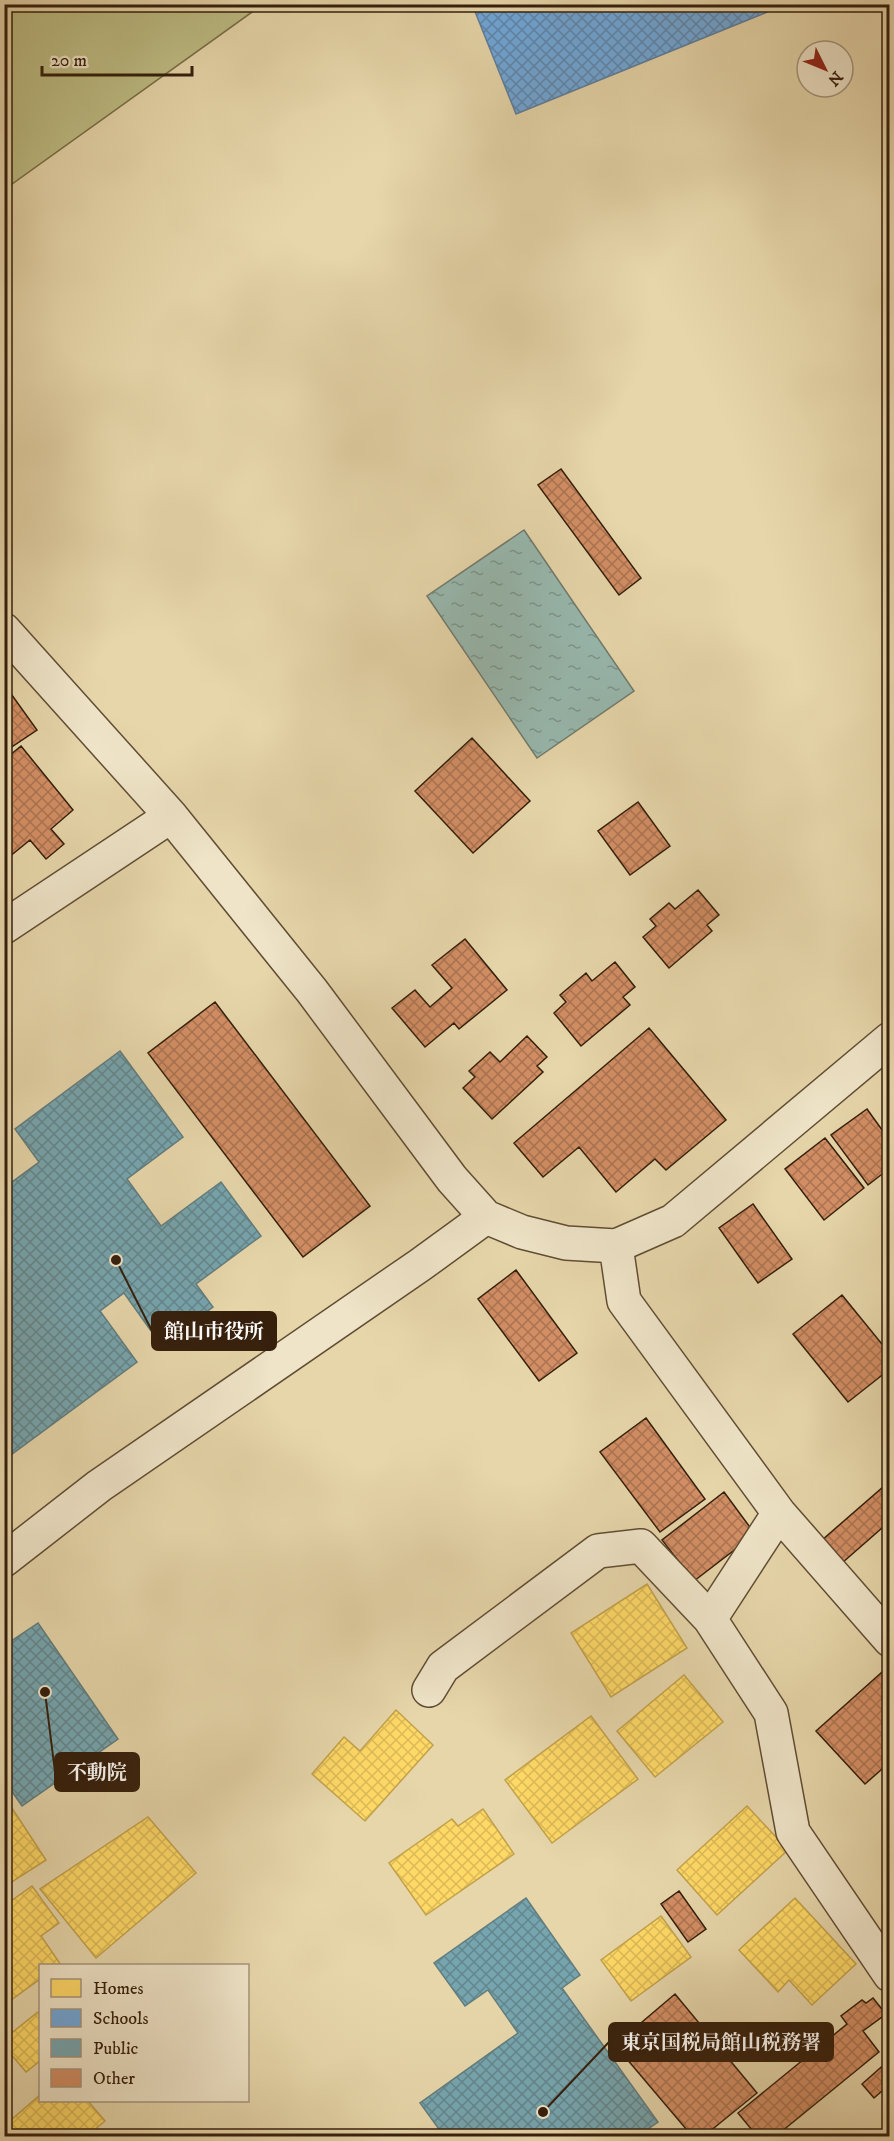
<svg xmlns="http://www.w3.org/2000/svg" width="894" height="2141" font-family="'IM FELL DW Pica','Noto Serif JP',serif">
  <style>
    .garden { fill: #bdbc83; stroke: #796e48; stroke-width: 1.5 }
    .water { fill: url(#water-ripples); stroke: #707b6d; stroke-width: 1.5 }
    .homes { fill: url(#homes-cross-hatch); stroke: #c2a14b; stroke-width: 1.5 }
    .schools { fill: url(#schools-cross-hatch); stroke: #5e7f9e; stroke-width: 1.5 }
    .public { fill: url(#public-cross-hatch); stroke: #627d7e; stroke-width: 1.5 }
    .building { fill: url(#building-cross-hatch); stroke: #351f0c; stroke-width: 1.5 }
    .lines { fill: none; stroke-linecap: round; stroke-linejoin: round }
    .minor-casing { stroke: #614d34; stroke-width: 36 }
    .minor { stroke: #efe4c8; stroke-width: 33 }
    .leader { fill: none; stroke: #351f0c; stroke-width: 2 }
    .callout-dot { fill: #351f0c; stroke: #efe4c8; stroke-width: 2 }
    .callout { fill: #351f0c; stroke: #351f0c; stroke-width: 2 }
    .callout-label { font-size: 20px; text-anchor: middle; font-weight: bold; fill: #fff }
  </style>
  <defs>
    <pattern id="water-ripples" width="26" height="14" patternUnits="userSpaceOnUse" patternTransform="scale(1.5)"><rect width="26" height="14" fill="#97b8ae"/><path d="M2 4q2-2 4 0t4 0M15 11q2-2 4 0t4 0" fill="none" stroke="#7c958c"/></pattern>
    <pattern id="homes-cross-hatch" width="8" height="8" patternUnits="userSpaceOnUse" patternTransform="scale(1.5)"><rect width="8" height="8" fill="#ffd966"/><path d="M0 0l8 8M0 8l8-8" fill="none" stroke="#dbba57"/></pattern>
    <pattern id="schools-cross-hatch" width="8" height="8" patternUnits="userSpaceOnUse" patternTransform="scale(1.5)"><rect width="8" height="8" fill="#6fa8dc"/><path d="M0 0l8 8M0 8l8-8" fill="none" stroke="#5c88b1"/></pattern>
    <pattern id="public-cross-hatch" width="8" height="8" patternUnits="userSpaceOnUse" patternTransform="scale(1.5)"><rect width="8" height="8" fill="#76a5af"/><path d="M0 0l8 8M0 8l8-8" fill="none" stroke="#62868d"/></pattern>
    <pattern id="building-cross-hatch" width="8" height="8" patternUnits="userSpaceOnUse" patternTransform="scale(1.5)"><rect width="8" height="8" fill="#d28e64"/><path d="M0 0l8 8M0 8l8-8" fill="none" stroke="#ab7351"/></pattern>
  </defs>
  <rect width="100%" height="100%" fill="#e6d6aa"/>
  <filter id="stains"><feTurbulence type="fractalNoise" baseFrequency=".00333" numOctaves="4"/><feColorMatrix values="0 0 0 0 .2 0 0 0 0 .09 0 0 0 0 .02 0 0 0 .5 -.17"/></filter>
  <radialGradient id="worn" r=".72"><stop offset=".6" stop-color="#630" stop-opacity="0"/><stop offset="1" stop-color="#630" stop-opacity=".3"/></radialGradient>
  <!-- garden -->
  <path class="garden" d="M5 4H262V5L5 189Z"/>
  <!-- water -->
  <path class="water" d="M524 530 634 691 537 758 427 596Z"/>
  <!-- homes -->
  <path class="homes" d="M647 1584 687 1648 611 1697 571 1633Z
    M684 1675 723 1722 655 1777 617 1731Z
    M396 1710 433 1745 365 1821 312 1774 344 1737 360 1751Z
    M591 1716 638 1779 552 1843 505 1780Z
    M6 1799 46 1860 4 1887V1800Z
    M747 1806 788 1850 717 1915 677 1870Z
    M483 1809 514 1854 426 1915 389 1863 452 1819 458 1826Z
    M148 1817 196 1873 96 1958 40 1889Z
    M32 1886 59 1923 41 1936 61 1965 40 1966V1979L4 2005V1922L7 1920 4 1906Z
    M795 1898 856 1964 812 2005 789 1980 778 1992 739 1950Z
    M661 1916 691 1957 631 2001 601 1960Z
    M38 2012 40 2016V2061L26 2072 4 2046V2039Z
    M40 2095V2100H87L105 2121 87 2136H4V2126Z"/>
  <!-- schools -->
  <path class="schools" d="M472 4H787L516 114Z"/>
  <!-- public -->
  <path class="public" d="M120 1051 183 1137 127 1179 161 1226 221 1182 261 1236 196 1284 213 1307 161 1345 124 1293 100 1311 137 1362 4 1460V1188L39 1162 15 1129Z
    M38 1623 118 1739 22 1806 4 1780V1646Z
    M526 1898 580 1975 562 1988 658 2122 638 2136H444L420 2103 518 2033 488 1990 465 2006 434 1963Z"/>
  <!-- building -->
  <path class="building" d="M561 469 641 578 619 595 538 485Z
    M4 684 37 730 4 752Z
    M472 738 530 801 473 853 415 791Z
    M21 746 73 810 51 829 64 844 46 859 30 840 9 857 4 852V760Z
    M638 802 670 846 630 875 598 831Z
    M698 890 719 915 707 925 712 931 669 968 643 937 656 926 650 919 669 903 675 909Z
    M465 939 507 990 459 1029 454 1023 425 1047 392 1008 415 990 430 1007 452 988 432 965Z
    M615 962 635 987 623 997 630 1005 581 1046 554 1013 566 1002 560 995 586 973 592 981Z
    M215 1002 370 1206 303 1257 148 1053Z
    M649 1028 726 1120 666 1170 655 1159 616 1192 579 1147 543 1177 514 1143Z
    M527 1036 547 1057 537 1066 543 1072 492 1119 463 1088 475 1077 469 1071 490 1052 500 1062Z
    M867 1109 890 1141V1168L868 1185 831 1135Z
    M825 1138 864 1188 824 1220 785 1169Z
    M753 1204 792 1259 758 1283 719 1228Z
    M516 1270 577 1353 539 1381 478 1299Z
    M842 1295 890 1354V1369L848 1402 793 1334Z
    M646 1418 705 1499 660 1532 600 1452Z
    M890 1481V1521L842 1563 822 1540Z
    M724 1492 755 1534 694 1581 662 1540Z
    M890 1665V1762L865 1784 816 1731Z
    M679 1891 706 1929 688 1942 661 1904Z
    M675 1994 757 2093 704 2136H692L615 2045Z
    M873 1998 886 2014 863 2031 879 2052 776 2136H757L738 2113 847 2024 841 2016 862 2000 866 2003Z
    M887 2062 890 2084 874 2098 862 2084Z"/>
  <g class="lines">
    <!-- minor casing -->
    <g class="minor-casing">
      <path id="minor" d="M4 630 171 816 312 991 452 1179 486 1217 522 1232 566 1243 616 1246 673 1221 890 1039
        M4 927 171 816
        M616 1246 624 1301 779 1513 710 1619
        M779 1513 890 1640
        M4 1560 99 1486 420 1265 486 1217
        M429 1690 443 1667 598 1551 641 1546 710 1619 771 1713 793 1832 890 1975"/>
    </g>
    <!-- minor -->
    <use href="#minor" class="minor"/>
  </g>
  <!-- callouts -->
  <path class="leader" d="M116 1260L152 1331M45 1692L55 1772M543 2112L609 2042"/>
  <g class="callout-dot">
    <circle cx="116" cy="1260" r="6"/>
    <circle cx="45" cy="1692" r="6"/>
    <circle cx="543" cy="2112" r="6"/>
  </g>
  <g class="callout">
    <rect x="152" y="1312" width="124" height="38" rx="6"/>
    <rect x="55" y="1753" width="84" height="38" rx="6"/>
    <rect x="609" y="2023" width="224" height="38" rx="6"/>
  </g>
  <g class="callout-label">
    <text x="214" y="1338">館山市役所</text>
    <text x="97" y="1779">不動院</text>
    <text x="721" y="2049">東京国税局館山税務署</text>
  </g>
  <!-- margin -->
  <rect width="894" height="2141" fill="none" stroke="#e6d6aa" stroke-width="24"/>
  <rect x="6" y="6" width="882" height="2129" fill="none" stroke="#351f0c" stroke-width="3"/>
  <rect x="12" y="12" width="870" height="2117" fill="none" stroke="#351f0c" stroke-width="1.5"/>
  <!-- legend -->
  <rect x="39" y="1964" width="210" height="138" fill="#efe4c8" stroke="#a5957d" stroke-width="1.5"/>
  <rect x="51" y="1979" width="30" height="18" fill="#ffd966" stroke="#a5957d" stroke-width="1.5"/>
  <text x="93" y="1994" font-size="18" fill="#351f0c">Homes</text>
  <rect x="51" y="2009" width="30" height="18" fill="#6fa8dc" stroke="#a5957d" stroke-width="1.5"/>
  <text x="93" y="2024" font-size="18" fill="#351f0c">Schools</text>
  <rect x="51" y="2039" width="30" height="18" fill="#76a5af" stroke="#a5957d" stroke-width="1.5"/>
  <text x="93" y="2054" font-size="18" fill="#351f0c">Public</text>
  <rect x="51" y="2069" width="30" height="18" fill="#d28e64" stroke="#a5957d" stroke-width="1.5"/>
  <text x="93" y="2084" font-size="18" fill="#351f0c">Other</text>
  <!-- north arrow -->
  <g transform="translate(825 69) rotate(133)"><circle r="28" fill="#efe4c8" stroke="#a5957d" stroke-width="1.5"/>
  <path d="M0-4.5L10 22L0 15L-10 22Z" fill="#8f2418"/>
  <text y="-9" font-size="16" font-weight="bold" text-anchor="middle" fill="#351f0c">N</text>
  </g>
  <!-- scale -->
  <path d="M42 66v9h150v-9" fill="none" stroke="#351f0c" stroke-width="3"/>
  <text x="51" y="66" font-size="18" fill="#351f0c" stroke="#efe4c8" stroke-width="4.5" paint-order="stroke">20 m</text>
  <rect width="100%" height="100%" filter="url(#stains)"/>
  <rect width="100%" height="100%" fill="url(#worn)"/>
</svg>
